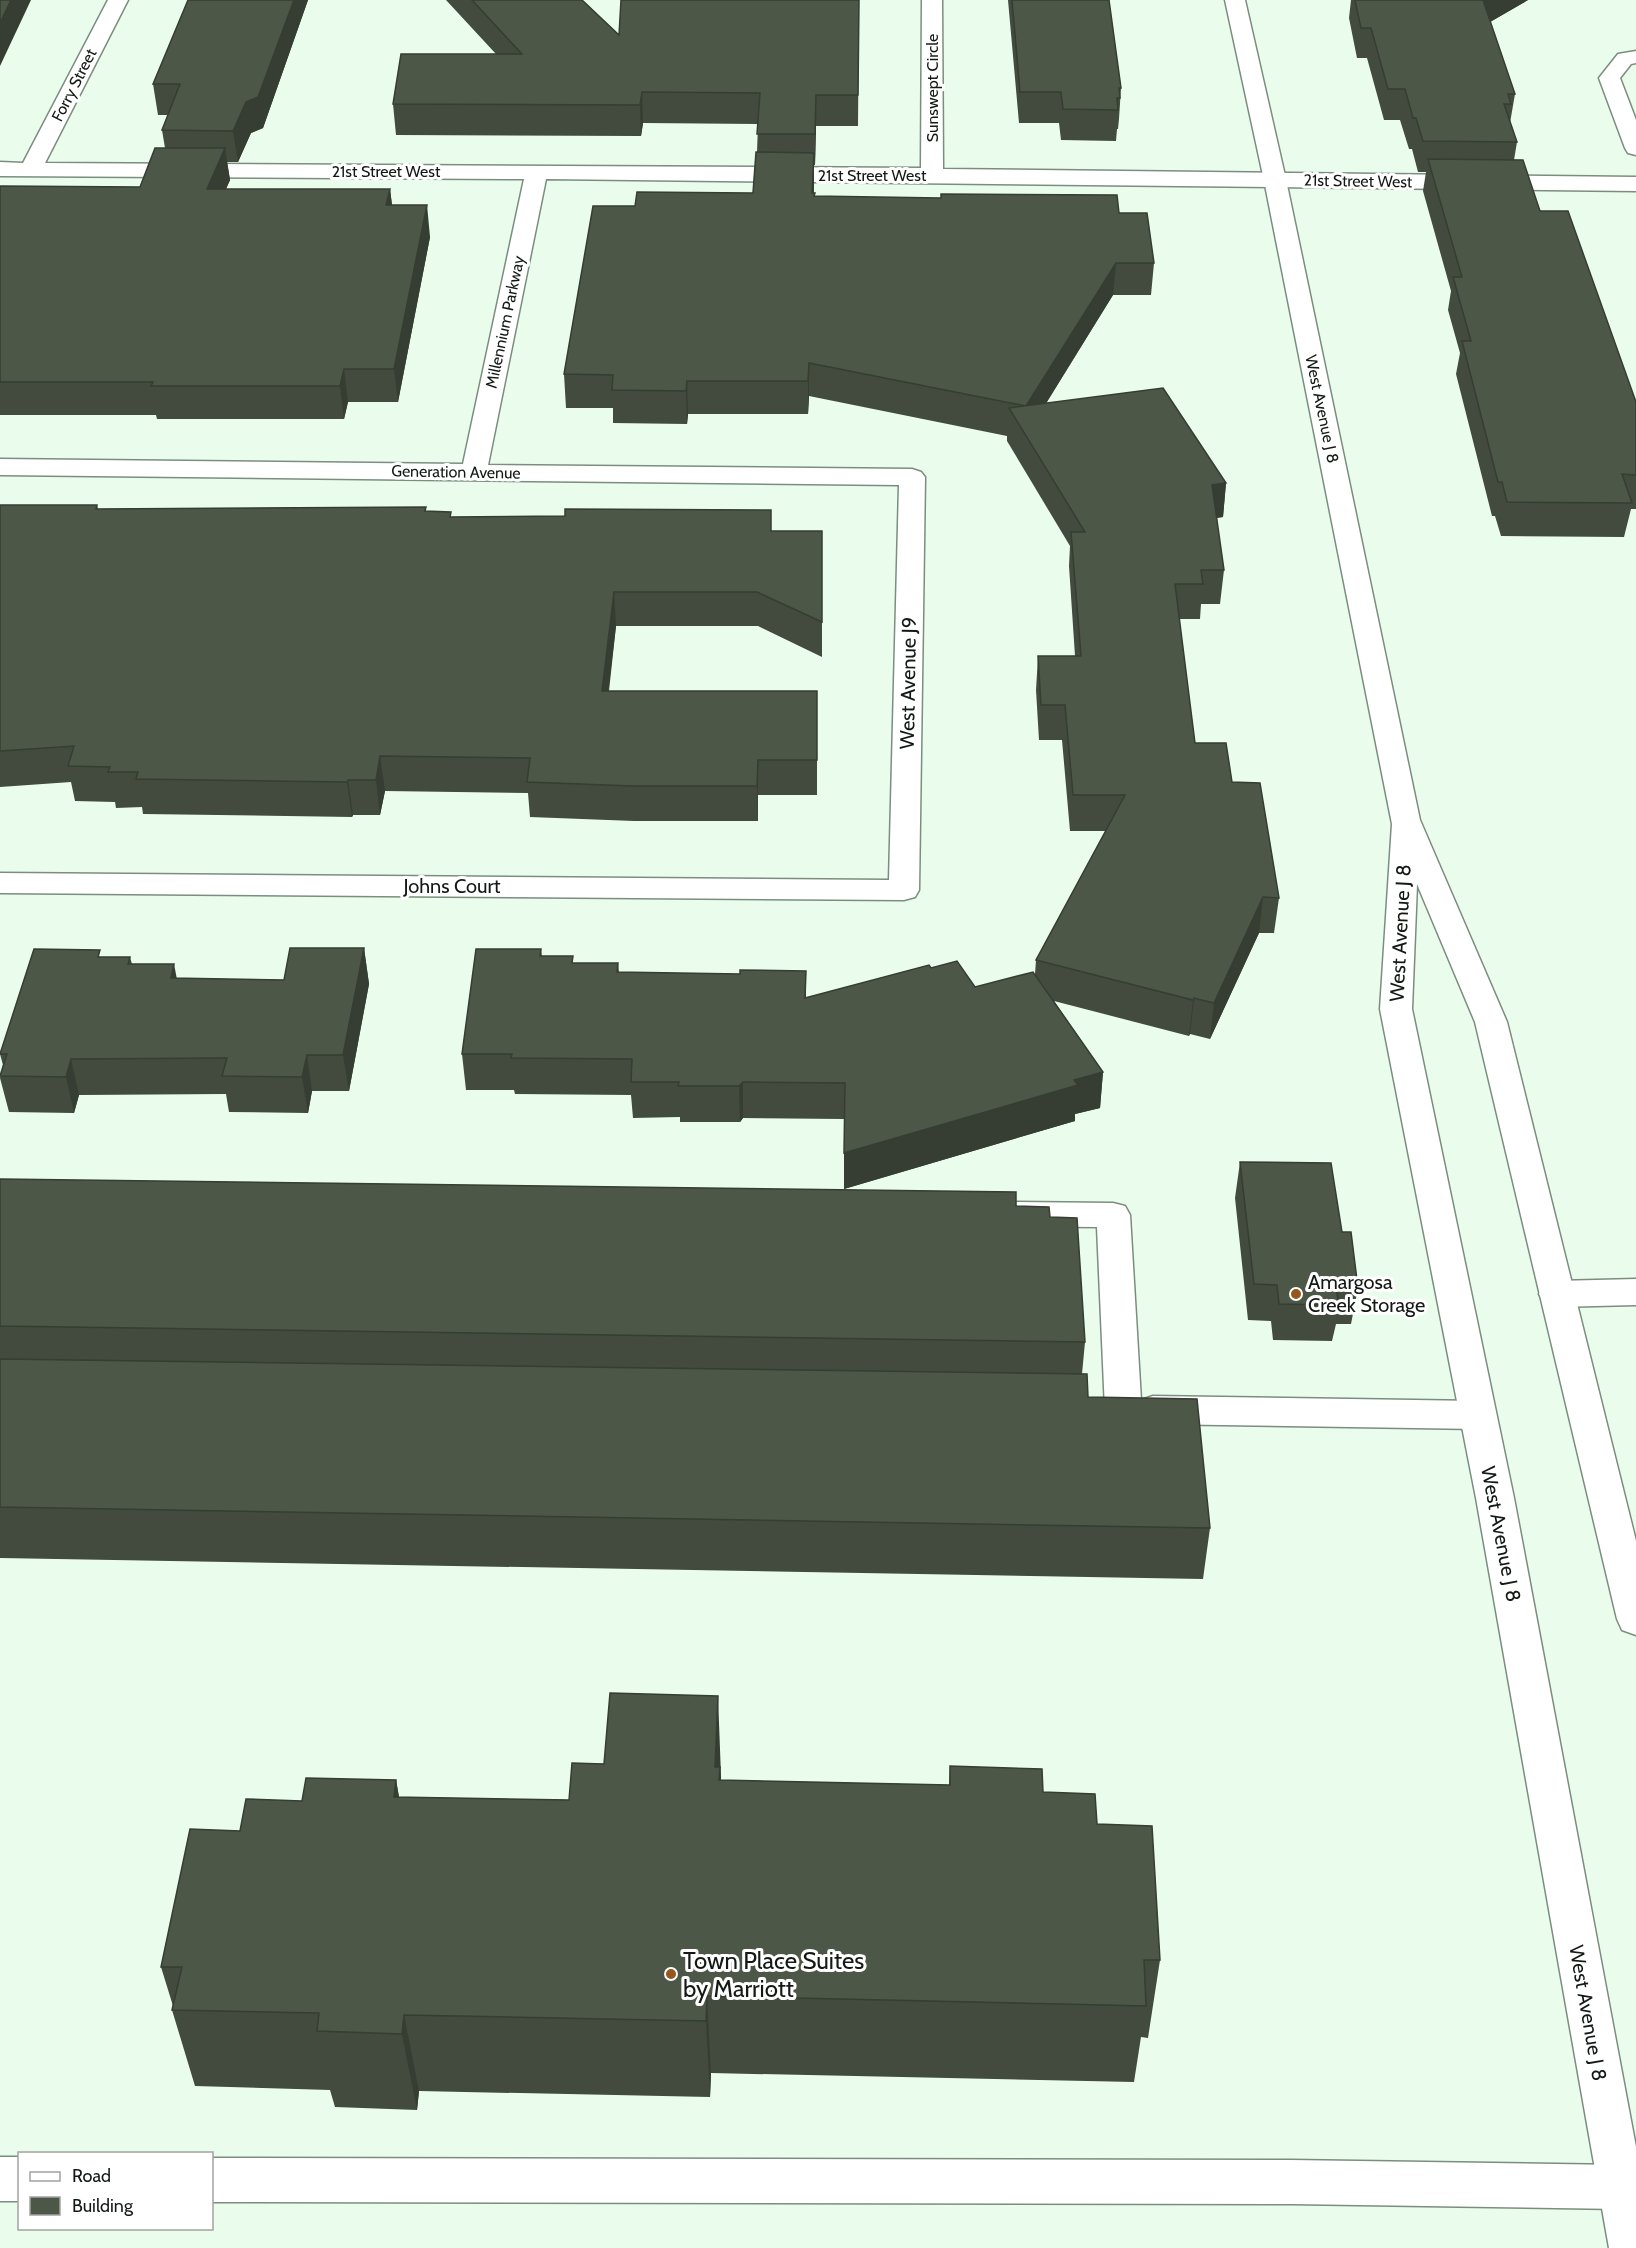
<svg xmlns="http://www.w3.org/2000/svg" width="1636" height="2248" viewBox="0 0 1636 2248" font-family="Cabin,sans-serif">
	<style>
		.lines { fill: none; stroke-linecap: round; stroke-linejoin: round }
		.service-casing { stroke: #7c8d7f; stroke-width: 3 }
		.minor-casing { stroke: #7c8d7f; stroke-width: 3 }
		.tertiary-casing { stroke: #7c8d7f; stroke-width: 3 }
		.service { fill: #fff; fill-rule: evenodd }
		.minor { fill: #fff; fill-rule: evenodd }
		.tertiary { fill: #fff; fill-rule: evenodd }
		.wall { fill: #424b3d }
		.shaded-wall { fill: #363d32 }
		.building { fill: #4d5747; stroke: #363d32; stroke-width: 1.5 }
		.poi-dot { fill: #95571d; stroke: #fff; stroke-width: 2 }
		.labels { text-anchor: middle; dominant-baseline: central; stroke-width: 6; stroke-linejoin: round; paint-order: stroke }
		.far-street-label { font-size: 16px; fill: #131914; stroke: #fff }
		.street-label { font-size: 20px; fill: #131914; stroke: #fff }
		.poi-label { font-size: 20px; fill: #131914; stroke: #fff; text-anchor: start }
		.near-poi-label { font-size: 24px; fill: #131914; stroke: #fff; text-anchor: start }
	</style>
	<rect width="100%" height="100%" fill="#eafded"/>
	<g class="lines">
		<defs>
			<g id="service">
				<polygon points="1004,1202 1113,1203 1125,1206 1130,1215 1141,1400 1153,1396 1478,1401 1491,1405 1496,1415 1491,1425 1478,1429 1153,1424 1140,1420 1138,1416 1136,1420 1123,1424 1110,1420 1105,1410 1097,1227 1004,1226 992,1223 987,1214 992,1205"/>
				<polygon points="1636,1279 1636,1305 1556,1307 1544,1303 1539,1294 1544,1285 1556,1281"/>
				<rect x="0" y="2157" width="20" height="44"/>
				<polygon points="212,2158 1291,2160 1620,2165 1636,2172 1636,2202 1620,2209 1291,2204 212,2202"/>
			</g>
			<g id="minor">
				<polygon points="108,0 128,0 45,163 921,168 922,0 942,0 943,169 1636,177 1636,191 546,179 488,465 912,469 921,472 925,477 919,890 915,897 904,900 0,893 0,873 889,880 899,485 0,475 0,459 463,464 524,179 0,176 0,162 23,163"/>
				<polygon points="1636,51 1636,63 1631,64 1620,78 1636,120 1636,155 1628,153 1625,148 1599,78 1618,54"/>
			</g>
			<polygon id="tertiary" points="1225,0 1245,0 1286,180 1420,820 1507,1022 1636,1541 1636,1635 1622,1630 1617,1619 1475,1022 1417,884 1412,1009 1514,1498 1636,2147 1636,2248 1609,2248 1476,1498 1380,1009 1392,824 1264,180"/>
		</defs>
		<use href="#service" class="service-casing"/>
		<use href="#minor" class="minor-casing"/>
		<use href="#tertiary" class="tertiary-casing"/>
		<use href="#service" class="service"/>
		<use href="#minor" class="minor"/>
		<use href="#tertiary" class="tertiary"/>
	</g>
	<g class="wall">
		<polygon points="188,0 308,0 263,128 251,133 238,162 227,162 230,180 226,189 390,189 392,205 430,237 398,402 348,402 344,419 157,419 156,415 0,415 0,186 140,187 165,148 162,130 168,115 158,115 153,84"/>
		<polygon points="446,0 582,0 619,35 859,0 858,126 816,126 815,165 814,165 814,193 815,196 1119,213 1154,263 1151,295 1113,295 1046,403 1226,483 1223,517 1216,518 1224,570 1220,604 1201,604 1200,619 1179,619 1195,743 1232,782 1279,898 1274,933 1259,933 1210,1039 1190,1034 1189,1036 1054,1001 1103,1072 1100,1108 1075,1114 1075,1121 844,1189 844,1119 743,1118 740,1122 680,1122 680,1117 633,1118 631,1095 515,1094 514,1090 466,1090 462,1054 541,949 542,956 573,963 618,963 619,972 740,974 806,971 806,998 931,968 975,987 1035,974 1036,960 1106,831 1070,831 1062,740 1039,740 1036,690 1038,656 1075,656 1069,566 1070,546 1007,441 1007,436 809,396 808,414 688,414 687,424 613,423 613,408 566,408 564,374 635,206 753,193 757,152 758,124 643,123 641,136 396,135 393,104 496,54"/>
		<polygon points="1008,0 1109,0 1121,88 1119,119 1118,129 1117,129 1116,141 1061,140 1059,123 1019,123"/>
		<polygon points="1351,0 1528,0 1490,22 1515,94 1510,123 1517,142 1514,160 1636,402 1636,509 1631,509 1624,537 1501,536 1495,516 1492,516 1456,374 1460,353 1448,310 1451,291 1423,191 1426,172 1418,172 1412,149 1409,149 1400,120 1384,120 1367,58 1357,58 1349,18"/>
		<polygon points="0,505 97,505 98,509 426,507 426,511 451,517 771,531 822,531 822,657 758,626 616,626 609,691 817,691 817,795 758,795 758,821 634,821 530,817 528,793 385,791 380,815 353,815 352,817 143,814 142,807 116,808 115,802 75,801 71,782 0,787"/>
		<polygon points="364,948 369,984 349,1091 312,1091 308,1113 229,1112 226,1094 79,1095 74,1113 9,1112 0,1078 3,1065 0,1054 101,957 130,957 132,964 177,978 284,980"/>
		<polygon points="1240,1162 1342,1232 1358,1288 1351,1324 1336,1324 1332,1341 1273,1340 1271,1321 1248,1320 1235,1198"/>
		<polygon points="0,1179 1016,1206 1050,1217 1085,1342 1082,1374 1088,1397 1210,1528 1203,1579 0,1558"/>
		<polygon points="950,1766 1043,1792 1097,1824 1160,1960 1148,2038 1141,2037 1134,2082 711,2073 710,2097 419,2091 417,2110 335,2107 330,2090 195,2086 172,2010 173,2006 161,1967 240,1831 302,1801 396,1780 399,1797 569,1800 721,1776 721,1780 949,1785"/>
	</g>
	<g class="shaded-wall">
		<polygon points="11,0 31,0 0,66 0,23"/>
		<polygon points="294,0 308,0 263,128 251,133 238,162 233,131"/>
		<polygon points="1482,0 1528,0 1478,29"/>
		<polygon points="642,92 643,123 641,136 640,105"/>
		<polygon points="816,95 816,126 815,165 815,134"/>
		<polygon points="225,148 230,180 212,220 207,189"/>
		<polygon points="814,153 814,184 812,225 812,193"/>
		<polygon points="390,189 394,221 386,205"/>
		<polygon points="427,205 430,237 398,402 394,369"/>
		<polygon points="1116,263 1113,295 1026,436 1026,406"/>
		<polygon points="809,363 809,396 808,414 808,381"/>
		<polygon points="344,369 348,402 344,419 340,386"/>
		<polygon points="687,381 688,414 687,424 686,391"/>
		<polygon points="1226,483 1223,517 1208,519 1212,485"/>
		<polygon points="614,592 616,626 604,726 602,691"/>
		<polygon points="380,756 385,791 380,815 376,780"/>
		<polygon points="758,760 758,821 757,786"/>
		<polygon points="348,780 353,815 352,817 347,782"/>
		<polygon points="1263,897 1259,933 1210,1039 1214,1003"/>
		<polygon points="364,948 369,984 349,1091 343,1055"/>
		<polygon points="174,964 181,1000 171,978"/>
		<polygon points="1194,998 1190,1034 1189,1036 1193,1000"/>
		<polygon points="307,1055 312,1091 308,1113 302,1077"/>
		<polygon points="71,1059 79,1095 74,1113 66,1077"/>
		<polygon points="1103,1072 1100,1108 1075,1114 1075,1121 844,1189 844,1153 1074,1080"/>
		<polygon points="743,1082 743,1118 740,1122 739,1086"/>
		<polygon points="718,1696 721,1776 721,1787 715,1767"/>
		<polygon points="396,1780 410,1860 394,1797"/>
		<polygon points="707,1996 711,2073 710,2097 706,2021"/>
		<polygon points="404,2015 419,2091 417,2110 402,2034"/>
	</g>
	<g class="building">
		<polygon points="0,0 11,0 0,23"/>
		<polygon points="188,0 294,0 258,97 246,102 233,131 162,130 180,84 153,84"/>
		<polygon points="472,0 582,0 619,35 621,0 859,0 858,95 816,95 815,134 757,134 760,93 642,92 640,105 393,104 401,54 522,54"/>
		<polygon points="1012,0 1109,0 1121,88 1119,88 1120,98 1117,98 1118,110 1063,109 1061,92 1020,92"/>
		<polygon points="1355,0 1483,0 1515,94 1508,94 1511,104 1504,104 1517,142 1423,141 1416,118 1413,118 1405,89 1388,89 1371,28 1361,28"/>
		<polygon points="155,148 225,148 207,189 390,189 386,205 427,205 394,369 344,369 340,386 151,386 153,382 0,382 0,186 140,187"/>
		<polygon points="756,152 814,153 812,193 815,193 814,196 941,198 941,194 1117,195 1119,213 1147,213 1154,263 1116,263 1026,406 809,363 808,381 687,381 686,391 612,390 613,375 564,374 593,206 635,206 637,192 753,193"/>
		<polygon points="1428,159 1523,160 1540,211 1568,211 1636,402 1636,475 1622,474 1632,503 1507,502 1502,482 1498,482 1462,341 1471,341 1453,277 1462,277"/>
		<polygon points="1163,388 1226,483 1212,485 1224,570 1201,570 1203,584 1175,584 1195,743 1226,743 1232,782 1260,783 1279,898 1263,897 1214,1003 1194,998 1193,1000 1036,960 1125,795 1073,795 1065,705 1041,705 1038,656 1081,656 1071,532 1085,532 1009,408"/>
		<polygon points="0,505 97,505 96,509 426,507 425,511 451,512 450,517 565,516 565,509 771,510 771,531 822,531 822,622 757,592 614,592 602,691 817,691 817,760 758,760 757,786 633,786 527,782 530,758 380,756 376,780 348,780 347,782 136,779 138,772 108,772 110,767 68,766 74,746 0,751"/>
		<polygon points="290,948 364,948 343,1055 307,1055 302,1077 222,1076 227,1058 71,1059 66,1077 0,1076 7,1054 0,1054 34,949 100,950 98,957 130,957 128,964 174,964 171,978 284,980"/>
		<polygon points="476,949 541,949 540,956 573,956 572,963 618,963 617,972 740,974 740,970 806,971 805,998 929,965 931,968 957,961 975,987 1033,972 1103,1072 1074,1080 1078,1085 844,1153 845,1083 743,1082 739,1086 678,1086 679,1082 631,1082 632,1059 511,1058 512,1054 462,1054"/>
		<polygon points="1240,1162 1331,1163 1342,1232 1351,1232 1358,1288 1336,1288 1339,1305 1279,1304 1277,1285 1254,1284"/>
		<polygon points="0,1179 1016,1192 1016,1206 1049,1207 1050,1217 1077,1218 1085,1342 0,1326"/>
		<polygon points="0,1359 1087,1374 1088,1397 1197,1399 1210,1528 0,1507"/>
		<polygon points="610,1693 718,1696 715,1767 720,1767 719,1780 950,1785 950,1766 1042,1769 1043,1792 1095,1794 1097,1824 1152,1826 1160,1960 1144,1960 1146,2006 707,1996 706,2021 404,2015 402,2034 317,2031 319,2013 172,2010 182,1967 161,1967 190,1829 240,1831 246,1799 302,1801 306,1778 396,1780 394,1797 569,1800 572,1763 604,1764"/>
	</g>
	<g class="poi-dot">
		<circle cx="1296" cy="1294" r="6"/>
		<circle cx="671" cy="1974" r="6"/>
	</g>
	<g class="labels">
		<g class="far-street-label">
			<text transform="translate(74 85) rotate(-63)">Forry Street</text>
			<text transform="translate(932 88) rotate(-90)">Sunswept Circle</text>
			<text x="386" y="171">21st Street West</text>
			<text x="872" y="175">21st Street West</text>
			<text transform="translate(1358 181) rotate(1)">21st Street West</text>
			<text transform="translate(505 322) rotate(-78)">Millennium Parkway</text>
			<text transform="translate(1322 409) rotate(78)">West Avenue J 8</text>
			<text transform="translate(456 472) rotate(1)">Generation Avenue</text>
		</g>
		<g class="street-label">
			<text transform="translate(908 683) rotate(-89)">West Avenue J9</text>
			<text x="452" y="886">Johns Court</text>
			<text transform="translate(1400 933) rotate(-87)">West Avenue J 8</text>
			<text transform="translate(1501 1534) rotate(79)">West Avenue J 8</text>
			<text transform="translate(1588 2013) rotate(80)">West Avenue J 8</text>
		</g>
		<g class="poi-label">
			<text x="1308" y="1282">Amargosa<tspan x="1308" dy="23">Creek Storage</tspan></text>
		</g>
		<g class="near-poi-label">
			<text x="683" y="1960">Town Place Suites<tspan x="683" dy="28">by Marriott</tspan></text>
		</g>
	</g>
	<rect x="18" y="2152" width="195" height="78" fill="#ffffff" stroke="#a1a3a1" stroke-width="1.5"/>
	<rect x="30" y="2172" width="30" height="9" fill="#ffffff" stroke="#a1a3a1" stroke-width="1.5"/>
	<text x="72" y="2182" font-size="18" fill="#131914">Road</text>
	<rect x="30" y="2197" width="30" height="18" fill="#4d5747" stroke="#a1a3a1" stroke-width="1.5"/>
	<text x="72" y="2212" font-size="18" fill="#131914">Building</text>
</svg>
